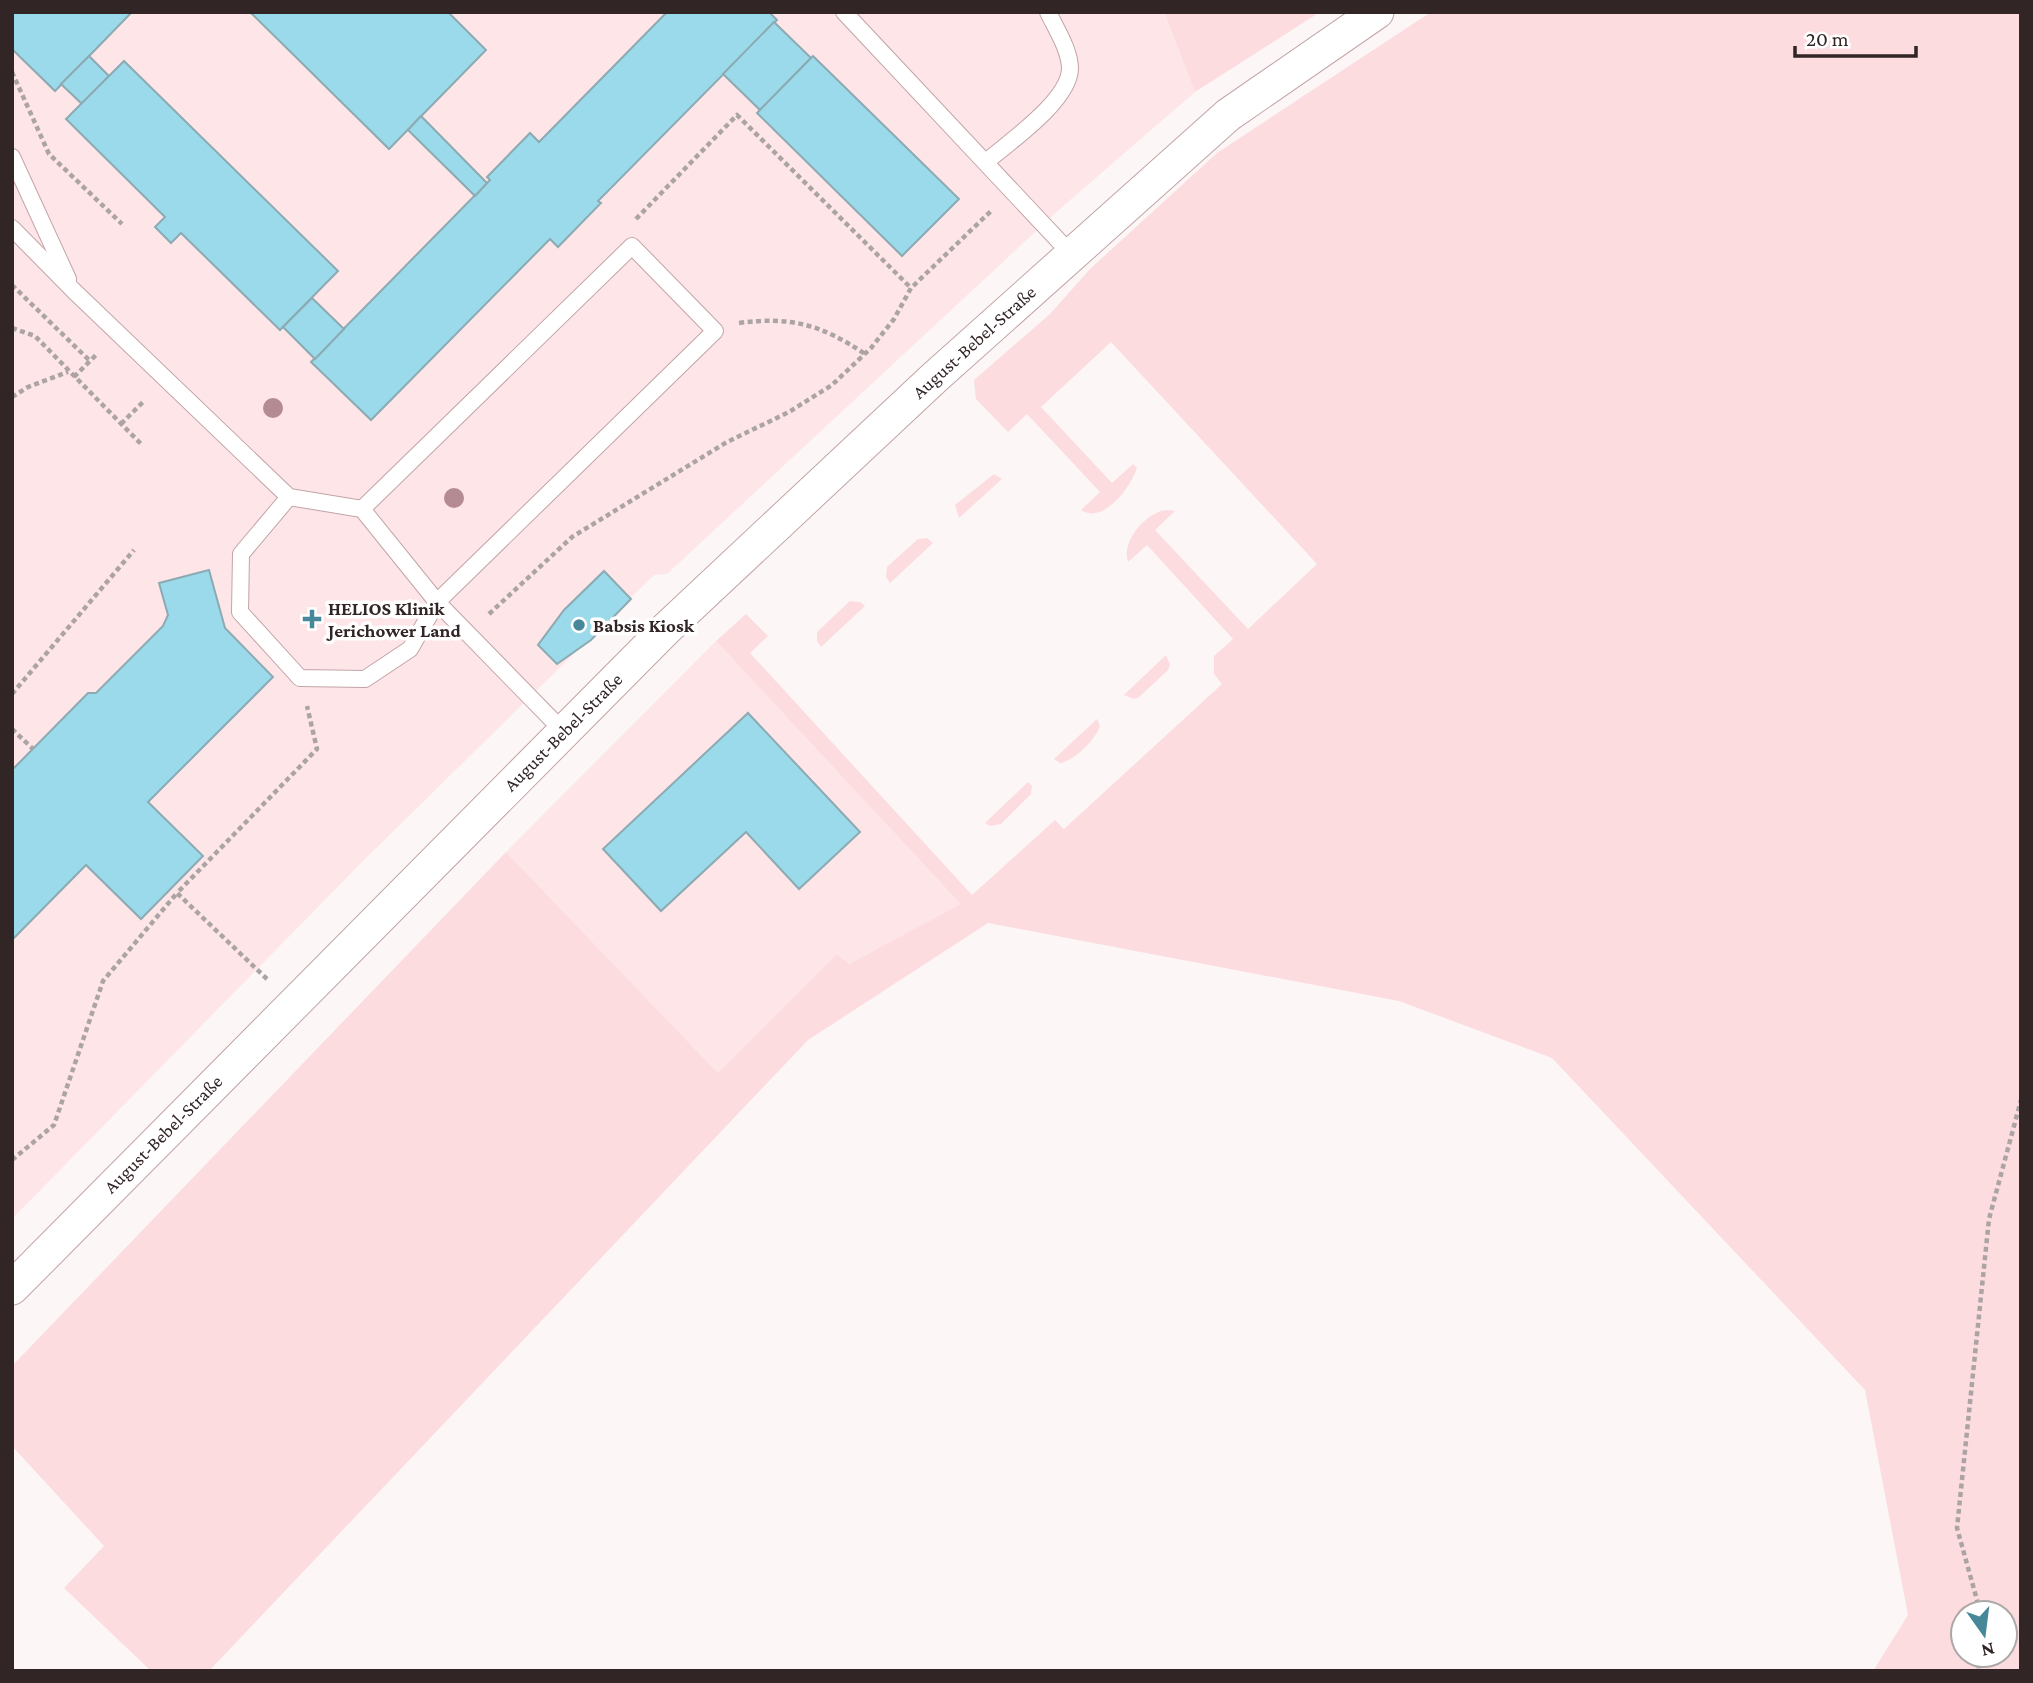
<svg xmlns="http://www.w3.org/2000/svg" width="2033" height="1683" viewBox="0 0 2033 1683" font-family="'Crimson Pro',serif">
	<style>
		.built { fill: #fee5e8 }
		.green { fill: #fddce0; fill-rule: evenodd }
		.building { fill: #9adaeb; stroke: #8caab2; stroke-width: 2 }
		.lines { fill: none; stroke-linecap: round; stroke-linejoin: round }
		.service-casing { stroke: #c2a4a7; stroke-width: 18 }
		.minor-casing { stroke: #c2a4a7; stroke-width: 35 }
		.path { stroke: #aca4a4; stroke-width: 4.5; stroke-dasharray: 5 3.5; stroke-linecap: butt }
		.service { stroke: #fff; stroke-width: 16 }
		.minor { stroke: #fff; stroke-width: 33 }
		.tree { fill: #b48b92 }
		.poi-dot { fill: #468899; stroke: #fff; stroke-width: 2.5 }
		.labels { text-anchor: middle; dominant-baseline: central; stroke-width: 7; stroke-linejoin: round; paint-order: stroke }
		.street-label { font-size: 19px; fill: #312526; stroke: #fff }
		.poi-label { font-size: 19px; font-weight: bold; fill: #312526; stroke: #fff; text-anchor: start }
	</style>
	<rect width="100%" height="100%" fill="#fcf6f6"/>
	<g class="built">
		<polygon points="12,12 1164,12 1195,92 1061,208 667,574 654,575 360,864 12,1219"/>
		<polygon points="716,641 962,904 849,964 837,954 718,1073 506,852"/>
	</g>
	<g class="green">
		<polygon points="1164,12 1320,12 1195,92"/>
		<path d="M 1431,12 L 2021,12 L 2021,1671 L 1873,1671 L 1908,1615 L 1865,1390 L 1552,1058 L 1399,1001 L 988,923 L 808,1040 L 209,1671 L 151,1671 L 64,1588 L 104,1546 L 12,1446 L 12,1366 L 506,852 L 718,1073 L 837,954 L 849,964 L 961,904 L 716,641 L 746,614 L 768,636 L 750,653 L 972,895 L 1055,820 L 1064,829 L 1222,684 L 1214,674 L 1214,656 L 1233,639 L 1147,545 L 1128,562 C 1120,540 1152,504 1175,511 L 1155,530 L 1248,629 L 1317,564 L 1111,342 L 1041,407 L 1112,483 L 1133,464 L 1137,468 C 1131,487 1103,525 1081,510 L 1100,492 L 1027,414 L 1008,432 L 976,399 L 974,380 L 1050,314 L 1090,269 L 1217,153 ZM 2005,1613 L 2005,1655 L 1963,1655 L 1963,1613 Z"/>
		<polygon points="994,474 1002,479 959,518 955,505"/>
		<polygon points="927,538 933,543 890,583 886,577 887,567 918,539"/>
		<polygon points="850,601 860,602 865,606 821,647 817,641 817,632"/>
		<polygon points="1166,655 1170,665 1168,670 1139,697 1134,699 1124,695"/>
		<path d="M 1097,719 L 1100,726 C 1096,739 1074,761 1060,763 L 1054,759 Z"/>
		<polygon points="1028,782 1032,786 1031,794 1001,824 990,826 985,823"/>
	</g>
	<g class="building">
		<polygon points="12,12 132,12 55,91 12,49"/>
		<polygon points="250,12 448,12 486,50 389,149"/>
		<polygon points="667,12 769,12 777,20 598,201 601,203 558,247 550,239 371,420 311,362 490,180 487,177 530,133 539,142"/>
		<polygon points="774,22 811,58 760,110 723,74"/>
		<polygon points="89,56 109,76 82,104 61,84"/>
		<polygon points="813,56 959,199 902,256 757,113"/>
		<polygon points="124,61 338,271 280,330 181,233 171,243 155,227 165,217 66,119"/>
		<polygon points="421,116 487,183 475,196 408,130"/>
		<polygon points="312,298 344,329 315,359 283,327"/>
		<polygon points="209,570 225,628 273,677 148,802 203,856 141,919 86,865 12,940 12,770 88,693 96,693 163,626 168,615 159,583"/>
		<polygon points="604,571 631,599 591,640 557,664 538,645 564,610"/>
		<polygon points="748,713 860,832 799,889 746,832 661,911 603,849"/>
	</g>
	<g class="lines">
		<defs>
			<g id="service">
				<polyline points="844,12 1072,255"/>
				<polyline points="12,157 68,279"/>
				<path d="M 986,162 C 1009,142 1069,101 1070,69 C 1070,50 1056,29 1048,12"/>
				<polyline points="12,228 74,291 289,497 362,509 437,602 564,732"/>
				<polyline points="289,497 241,554 240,612 300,678 365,679 410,649 437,602 715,331 632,246 362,509"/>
			</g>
			<polyline id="minor" points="12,1288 666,629 934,378 1228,115 1377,12"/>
		</defs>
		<use href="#service" class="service-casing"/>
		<use href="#minor" class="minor-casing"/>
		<g class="path">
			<polyline points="12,72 49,154 122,224"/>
			<polyline points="636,219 737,115 911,288"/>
			<polyline points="12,285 90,361"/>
			<path d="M 739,323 C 791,316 822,325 865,354"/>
			<polyline points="12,328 35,336 142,445"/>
			<polyline points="74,377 98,353"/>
			<polyline points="12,397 28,387 68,372"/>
			<polyline points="121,424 145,400"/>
			<polyline points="489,614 572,537 727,442 789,412 832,385 871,348 894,319 911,288 992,210"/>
			<polyline points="12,694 134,550"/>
			<polyline points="12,729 33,749"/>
			<polyline points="267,979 177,893 317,749 307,706"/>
			<polyline points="12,1160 54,1125 103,981 177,893"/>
			<polyline points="1978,1613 1977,1600 1957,1528 1989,1219 2021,1100"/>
			<polyline points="1978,1655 1979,1671"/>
		</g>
		<use href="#service" class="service"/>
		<use href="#minor" class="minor"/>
	</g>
	<g class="tree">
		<circle cx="273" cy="408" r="10"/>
		<circle cx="454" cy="498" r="10"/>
	</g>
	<g class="poi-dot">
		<path d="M308.5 608.5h7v7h7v7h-7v7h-7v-7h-7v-7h7z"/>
		<circle cx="579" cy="625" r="7"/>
	</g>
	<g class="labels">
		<g class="street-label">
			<text transform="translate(974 342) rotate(-42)">August-Bebel-Straße</text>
			<text transform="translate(563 732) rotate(-45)">August-Bebel-Straße</text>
			<text transform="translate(163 1134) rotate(-45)">August-Bebel-Straße</text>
		</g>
		<g class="poi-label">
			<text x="328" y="608">HELIOS Klinik<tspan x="328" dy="22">Jerichower Land</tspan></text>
			<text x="593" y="625">Babsis Kiosk</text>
		</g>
	</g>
	<rect width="2033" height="1683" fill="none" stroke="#312526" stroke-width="28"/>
	<g transform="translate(1984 1634) rotate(166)"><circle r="33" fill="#ffffff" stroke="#ada8a8" stroke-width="2"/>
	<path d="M0-5L12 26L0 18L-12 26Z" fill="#468899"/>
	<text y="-10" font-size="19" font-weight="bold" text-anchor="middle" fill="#312526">N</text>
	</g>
	<path d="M1795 46v10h121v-10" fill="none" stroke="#312526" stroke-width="3.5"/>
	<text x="1806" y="46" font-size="21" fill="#312526" stroke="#ffffff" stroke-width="5" paint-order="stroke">20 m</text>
</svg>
